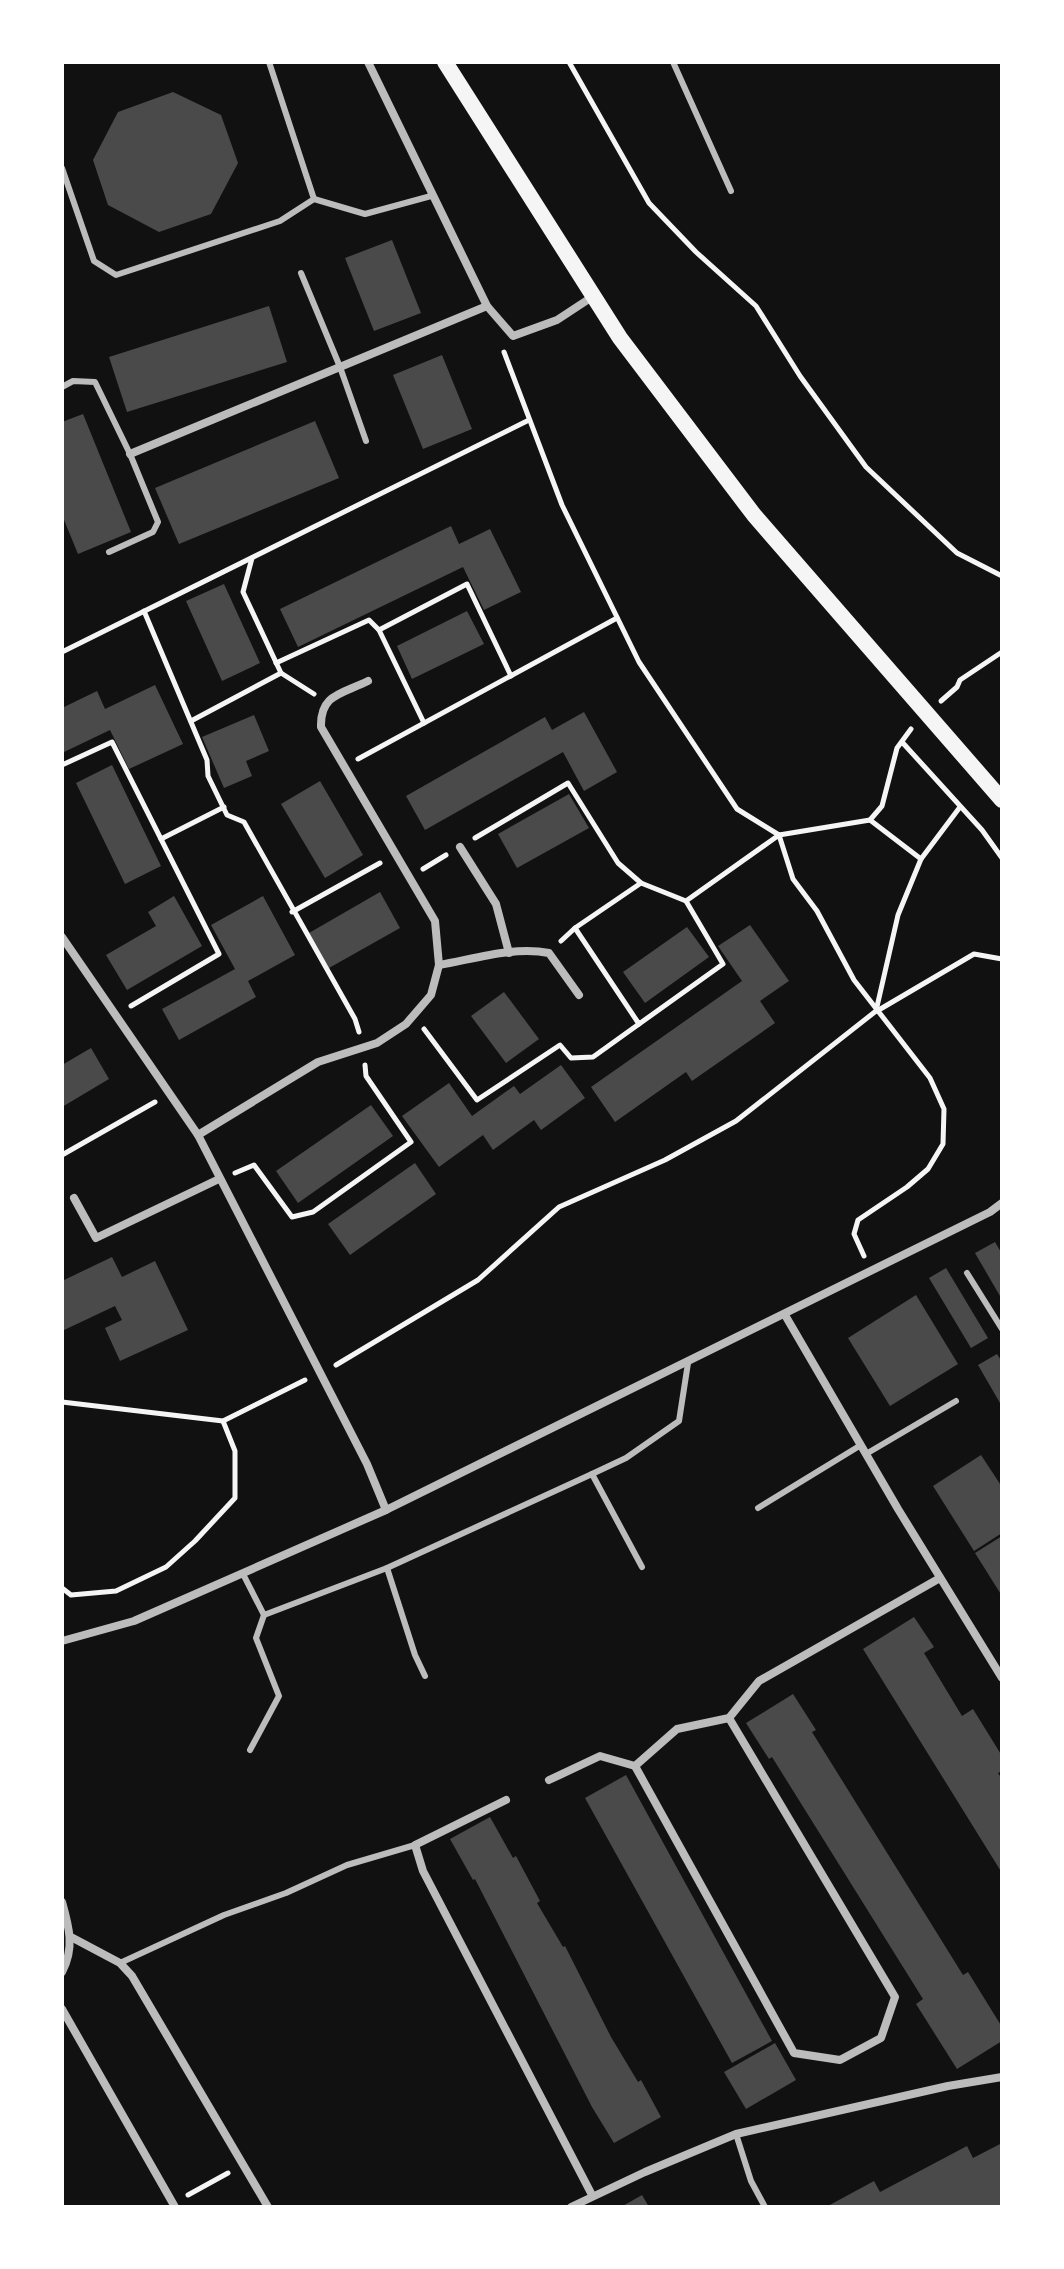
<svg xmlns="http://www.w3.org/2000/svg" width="1064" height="2269" viewBox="0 0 1064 2269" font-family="'Source Serif 4',serif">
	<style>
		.building { fill: #4a4a4a }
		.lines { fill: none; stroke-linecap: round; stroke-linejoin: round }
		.path { stroke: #f5f5f5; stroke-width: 5 }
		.service { stroke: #bcbcbc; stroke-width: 6 }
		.minor { stroke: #bcbcbc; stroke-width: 8 }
		.secondary { stroke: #f5f5f5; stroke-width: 16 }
	</style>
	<rect width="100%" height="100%" fill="#111"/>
	<g class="building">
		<polygon points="173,92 221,115 238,163 211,214 159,232 108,205 93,160 118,112"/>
		<polygon points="392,240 421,313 374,331 345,258"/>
		<polygon points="269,306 287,362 127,412 109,357"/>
		<polygon points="442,355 472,429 423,449 393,375"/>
		<polygon points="83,414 131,532 78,554 62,515 62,422"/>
		<polygon points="315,421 339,478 179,544 155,488"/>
		<polygon points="451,526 459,544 490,529 521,592 484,610 463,567 298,647 280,609"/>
		<polygon points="224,584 260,663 222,681 186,601"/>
		<polygon points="467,611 484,644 412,679 397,646"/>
		<polygon points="155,685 183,744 129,769 110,730 62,753 62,708 97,691 105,709"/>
		<polygon points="584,712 617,772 584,791 563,752 425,830 406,796 545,717 552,730"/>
		<polygon points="254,715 269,751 246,761 252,776 224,788 202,737"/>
		<polygon points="112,765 161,866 125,884 76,783"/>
		<polygon points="320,781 363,855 325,878 281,804"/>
		<polygon points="569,794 589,828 517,868 498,834"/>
		<polygon points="380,892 400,928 329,968 309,933"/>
		<polygon points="174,896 202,946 127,990 106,955 156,926 148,912"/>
		<polygon points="263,896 295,955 248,981 256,997 179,1040 162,1009 235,969 211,925"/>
		<polygon points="750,925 789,981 760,1001 775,1023 692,1081 686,1072 615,1122 591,1087 742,981 718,946"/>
		<polygon points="687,927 709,957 645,1003 623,972"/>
		<polygon points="504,992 539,1039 506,1063 471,1016"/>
		<polygon points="91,1048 109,1079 62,1107 62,1065"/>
		<polygon points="561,1065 585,1098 541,1130 534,1120 493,1150 483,1135 439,1167 402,1116 449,1083 472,1116 514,1086 520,1094"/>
		<polygon points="371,1105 393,1136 298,1203 276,1171"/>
		<polygon points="415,1163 436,1194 350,1255 328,1224"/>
		<polygon points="995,1242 1002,1254 1002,1294 1000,1296 975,1253"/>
		<polygon points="112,1257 122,1277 155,1261 188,1330 120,1361 105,1328 122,1320 115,1306 62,1331 62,1281"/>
		<polygon points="946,1268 988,1338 971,1348 929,1278"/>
		<polygon points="916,1295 958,1364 890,1406 848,1338"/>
		<polygon points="997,1354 1002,1362 1000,1403 978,1365"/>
		<polygon points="981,1455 1002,1487 1002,1533 974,1551 933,1486"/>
		<polygon points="1002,1536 1002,1596 975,1553"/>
		<polygon points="914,1617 934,1647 924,1653 962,1716 973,1709 1002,1756 1002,1771 998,1773 1002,1779 1002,1873 863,1649"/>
		<polygon points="793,1694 816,1730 812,1732 963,1975 968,1972 1002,2027 1002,2041 957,2069 916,2004 923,1999 772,1757 769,1759 746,1723"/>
		<polygon points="626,1775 772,2041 732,2063 585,1798"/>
		<polygon points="490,1817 513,1858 516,1856 540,1901 537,1903 563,1947 565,1946 611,2037 638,2082 641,2080 661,2117 614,2143 592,2107 475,1879 473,1880 450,1839"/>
		<polygon points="775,2043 796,2080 746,2109 724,2072"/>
		<polygon points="1002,2143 1002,2207 826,2207 874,2181 880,2192 967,2146 973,2158"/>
		<polygon points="642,2195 649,2207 621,2207"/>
	</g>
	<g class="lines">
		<g class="path">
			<polyline points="569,62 649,203 696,252 756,306 800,376 866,467 957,553 1002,576"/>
			<polyline points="144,611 207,760 208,776 227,815 244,822 355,1019 359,1032"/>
			<polyline points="379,630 424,723"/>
			<polyline points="62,652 529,420"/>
			<polyline points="276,663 369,620 379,630 467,584 511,676"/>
			<polyline points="281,673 314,694"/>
			<polyline points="941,701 957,687 960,680 1002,652"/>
			<polyline points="191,721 281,673 243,592 252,558"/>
			<polyline points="902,742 982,830 1002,858"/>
			<polyline points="358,759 617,618"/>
			<polyline points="62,765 112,742 219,954 131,1006"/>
			<polyline points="870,820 882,806 897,748 911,729"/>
			<polyline points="475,838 568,783 618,863 641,883"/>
			<polyline points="161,839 224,807"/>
			<polyline points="921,859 960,807"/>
			<polyline points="423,869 446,855"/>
			<polyline points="292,912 380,863"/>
			<polyline points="575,928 639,1024 723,964 686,901"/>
			<polyline points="561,941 575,928 641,883 686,901 779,835 793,879 817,911 854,980 930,1078 944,1109 943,1144 928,1169 907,1187 858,1220 854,1234 864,1256"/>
			<polyline points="877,1011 974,954 1002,959"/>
			<polyline points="424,1029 477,1100 560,1045 571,1058 593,1057 639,1024"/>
			<polyline points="62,1155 155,1102"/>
			<polyline points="235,1173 254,1165 292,1217 313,1212 411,1142 366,1076 365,1065"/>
			<polyline points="336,1365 478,1280 559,1207 665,1160 736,1121 876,1011 898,915 921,859 870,820 779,835 737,809 639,662 562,505 504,352"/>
			<polyline points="62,1402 223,1421 305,1380"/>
			<polyline points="62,1588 71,1595 116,1591 166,1567 195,1541 235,1498 235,1451 223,1421"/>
			<polyline points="188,2195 228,2173"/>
		</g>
		<g class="service">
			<polyline points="673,62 731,191"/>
			<polyline points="62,168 94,261 116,275 280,221 314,199 269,62"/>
			<polyline points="314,199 365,214 431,196"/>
			<polyline points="301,273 340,367 366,441"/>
			<polyline points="62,387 73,381 95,382 130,454 158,522 153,532 109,552"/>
			<polyline points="967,1273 1002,1329"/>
			<polyline points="866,1454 956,1401"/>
			<polyline points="592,1474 642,1567"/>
			<polyline points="758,1508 861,1445"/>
			<polyline points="387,1568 415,1655 425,1676"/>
			<polyline points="243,1574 264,1615 387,1568 592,1474 626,1458 679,1421 688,1363"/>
			<polyline points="250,1750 279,1696 256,1638 264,1615"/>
			<polyline points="120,1963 224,1915 286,1893 347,1865 415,1845"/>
			<polyline points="736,2134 751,2181 765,2207"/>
		</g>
		<g class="minor">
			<polyline points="368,62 487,306 513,336 557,320 592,297"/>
			<polyline points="130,454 487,306"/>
			<polyline points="460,847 496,904 509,953"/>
			<polyline points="62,937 198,1135 367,1464 386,1510"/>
			<path d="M 439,965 C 474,959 514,946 549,953 L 579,995"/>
			<path d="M 198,1135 L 318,1062 L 377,1043 L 406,1024 L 431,995 L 439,965 L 435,921 L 321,727 C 320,694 342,694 368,681"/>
			<polyline points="74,1198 96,1238 219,1179"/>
			<polyline points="785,1315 898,1509 1002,1678"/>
			<polyline points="62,1641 134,1621 386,1510 990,1212 1002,1203"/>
			<polyline points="635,1766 794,2053 840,2060 881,2038 895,1997 729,1718"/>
			<polyline points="549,1780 600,1756 635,1766 677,1729 729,1718 759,1681 940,1578"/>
			<polyline points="506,1800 415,1845 423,1871 592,2195"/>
			<path d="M 62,1902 C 69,1927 75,1948 62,1972"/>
			<polyline points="71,1937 120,1963 132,1976 268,2207"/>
			<polyline points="62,2009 175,2207"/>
			<polyline points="571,2207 645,2172 736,2134 948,2086 1002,2077"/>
		</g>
		<polyline class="secondary" points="445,62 620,338 754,515 1002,800"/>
	</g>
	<rect width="1064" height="2269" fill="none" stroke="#ffffff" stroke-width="128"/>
</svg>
